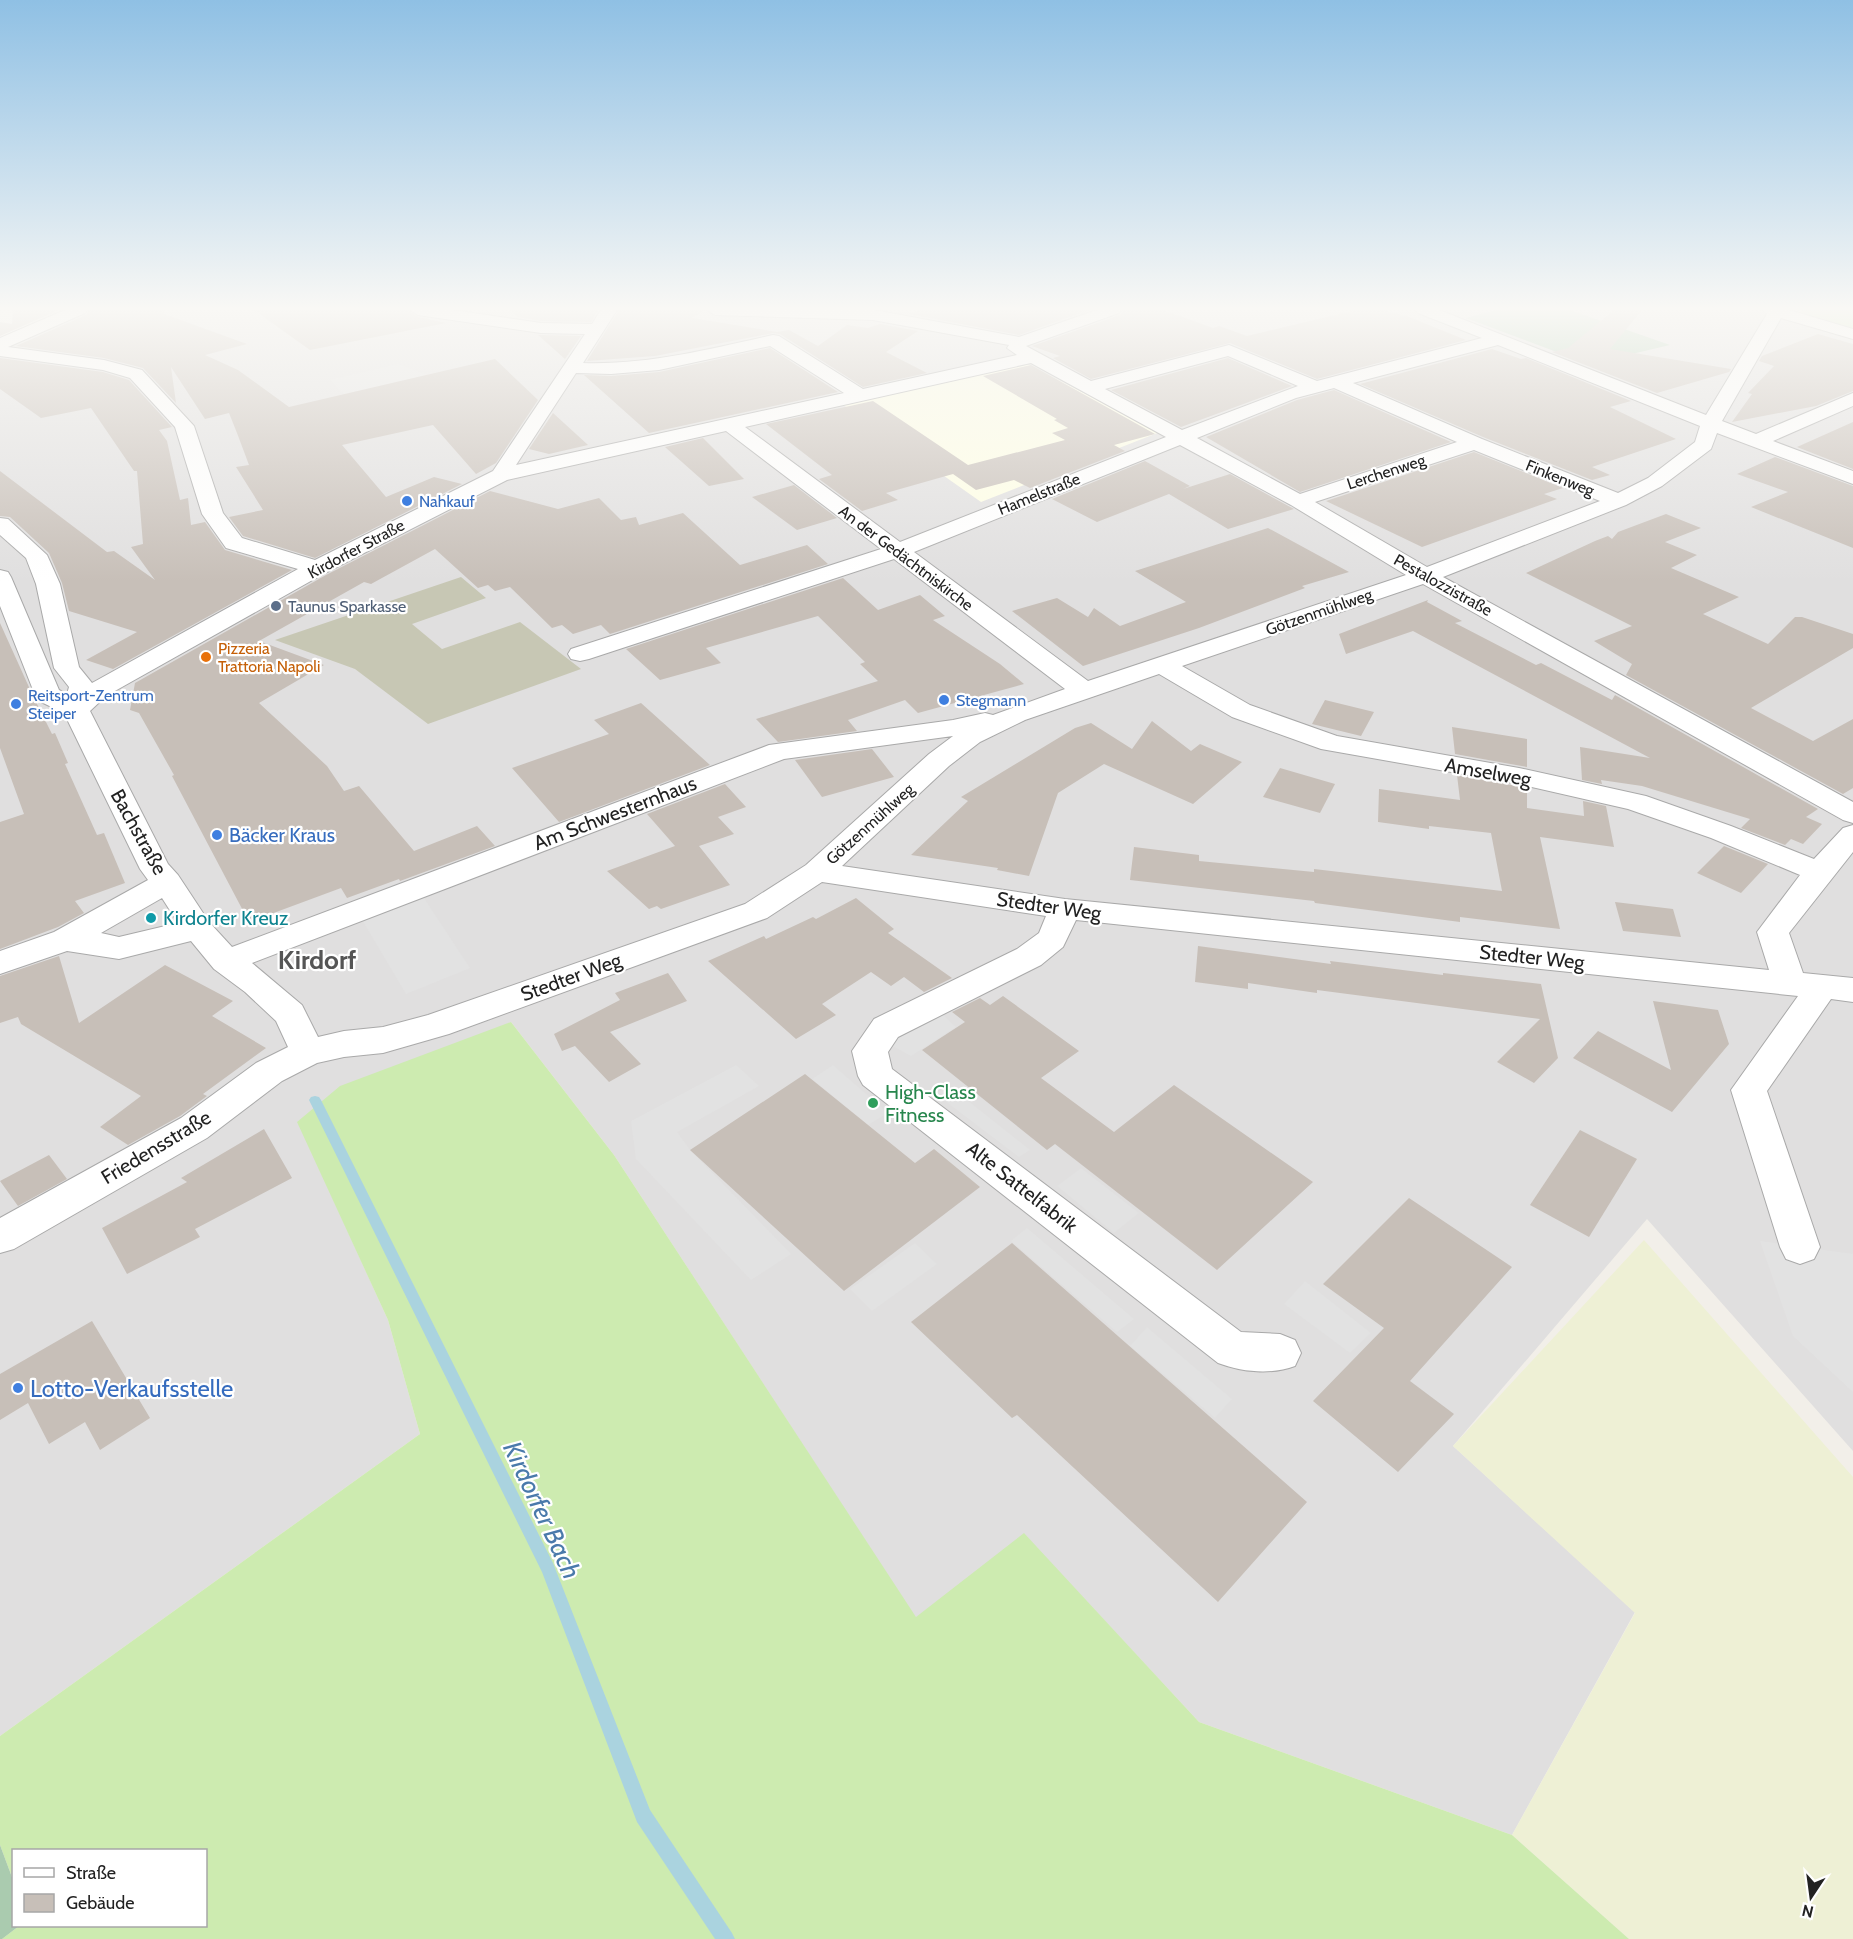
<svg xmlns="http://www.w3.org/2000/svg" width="1853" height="1939" viewBox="0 0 1853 1939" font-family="Cabin,sans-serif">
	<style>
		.residential { fill: #e0dfdf }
		.education { fill: #ffffe5 }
		.construction { fill: #c7c7b4 }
		.farmland { fill: #eef0d5 }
		.grass { fill: #cdebb0 }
		.cemetery { fill: #aacbaf }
		.parking { fill: #e2e2e2 }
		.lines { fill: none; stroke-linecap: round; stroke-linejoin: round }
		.stream { fill: #aad3df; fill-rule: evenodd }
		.building { fill: #c7bfb8 }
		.minor-casing { stroke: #a9a9a9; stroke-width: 2 }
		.minor { fill: #fff; fill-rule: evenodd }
		.shop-dot { fill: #3f7fe0; stroke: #fff; stroke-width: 2 }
		.service-dot { fill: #5c6f8a; stroke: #fff; stroke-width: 2 }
		.food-dot { fill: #e8710a; stroke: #fff; stroke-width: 2 }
		.culture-dot { fill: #0f9aa8; stroke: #fff; stroke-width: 2 }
		.leisure-dot { fill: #2e9e5b; stroke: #fff; stroke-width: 2 }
		.labels { text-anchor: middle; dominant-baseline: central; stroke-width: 4.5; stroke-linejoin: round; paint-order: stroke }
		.far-street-label { font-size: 16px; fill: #222; stroke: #fff }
		.far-shop-label { font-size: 16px; fill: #366cbe; stroke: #fff; text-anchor: start }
		.far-service-label { font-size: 16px; fill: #4e5e75; stroke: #fff; text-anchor: start }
		.far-food-label { font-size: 16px; fill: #c56008; stroke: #fff; text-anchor: start }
		.street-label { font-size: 20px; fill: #222; stroke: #fff }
		.shop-label { font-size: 20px; fill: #366cbe; stroke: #fff; text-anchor: start }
		.culture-label { font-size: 20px; fill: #0d838f; stroke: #fff; text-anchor: start }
		.leisure-label { font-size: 20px; fill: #27864d; stroke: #fff; text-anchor: start }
		.near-shop-label { font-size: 24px; fill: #366cbe; stroke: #fff; text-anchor: start }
		.district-label { font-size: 26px; font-weight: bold; fill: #555; stroke: #fff }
		.near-water-label { font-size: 26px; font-style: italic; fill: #4a7aab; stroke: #fff }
	</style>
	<rect width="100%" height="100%" fill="#f2efe9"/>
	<polygon class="residential" points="61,310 1802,310 1799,315 1853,331 1853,1451 1647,1219 1453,1446 1635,1612 1512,1835 1199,1722 1024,1534 916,1618 614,1155 511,1022 298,1122 388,1320 420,1434 0,1736 0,337"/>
	<polygon class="education" points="1025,363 1160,432 981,502 842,404"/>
	<polygon class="construction" points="461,577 486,598 412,624 442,649 520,622 581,669 428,724 355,669 275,640"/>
	<polygon class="farmland" points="1644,1240 1853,1477 1853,1939 1629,1939 1512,1835 1635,1613 1453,1446"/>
	<g class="grass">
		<polygon points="1802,310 1853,310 1853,331 1799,315"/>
		<polygon points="511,1022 614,1155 916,1617 1024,1533 1199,1722 1512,1835 1629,1939 2,1939 19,1926 206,1926 206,1850 14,1850 13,1880 0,1845 0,1736 420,1434 388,1320 297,1122 340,1086"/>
	</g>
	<g class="cemetery">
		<polygon points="1496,310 1570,310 1670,345 1589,364 1466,318"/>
		<polygon points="0,1845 13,1880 14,1926 19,1926 2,1939 0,1939"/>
	</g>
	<g class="parking">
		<polygon points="398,364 427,375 344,394 330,380"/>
		<polygon points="422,895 470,968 406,994 361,918"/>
		<polygon points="937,1009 956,1027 911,1056 891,1045 897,1037"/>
		<polygon points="736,1065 759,1086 677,1132 690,1150 791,1254 751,1280 636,1159 631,1121"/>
		<polygon points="833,1065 888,1113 868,1125 812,1079"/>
		<polygon points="948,1085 1030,1150 1019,1157 936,1094"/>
		<polygon points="1081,1168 1139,1213 1114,1233 1057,1186"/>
		<polygon points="1027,1228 1134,1319 1117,1332 1011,1241"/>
		<polygon points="1760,1241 1853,1254 1853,1392 1793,1336"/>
		<polygon points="915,1243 937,1264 872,1311 850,1289"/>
		<polygon points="1305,1281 1371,1333 1350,1353 1284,1304"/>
		<polygon points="1147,1327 1232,1399 1215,1418 1130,1346"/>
	</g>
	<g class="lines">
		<polygon class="stream" points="315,1096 319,1097 321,1100 553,1563 650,1810 732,1933 735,1939 715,1939 637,1822 542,1572 309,1100 311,1097"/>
	</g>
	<g class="building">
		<polygon points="13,310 59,310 0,336 0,322 12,324"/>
		<polygon points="89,310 164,310 164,314 247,344 205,355 238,370 289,407 495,359 538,400 496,463 476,474 433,425 342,445 386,497 434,477 462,484 315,558 243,536 229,517 263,510 236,467 249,465 237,433 229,413 205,419 171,367 176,403 143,368 104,358 16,346 86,315"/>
		<polygon points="254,310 408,310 418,317 446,323 310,350"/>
		<polygon points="510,310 598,310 591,322 541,321 518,317"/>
		<polygon points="619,310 705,310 692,318 777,332 789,330 818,346 847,325 868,328 880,324 918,331 886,352 927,373 863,387 780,334 773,333 655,356 587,361"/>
		<polygon points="921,310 1089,310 1019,335 909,314"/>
		<polygon points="1123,310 1163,310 1213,328 1219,326 1247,336 1356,310 1384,310 1409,317 1466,340 1317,379 1230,343 1091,379 1053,358 1060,356 1032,346 1120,315"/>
		<polygon points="1614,310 1642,310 1610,349 1731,369 1729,372 1657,393 1552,352 1568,348"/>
		<polygon points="1818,334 1853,344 1853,391 1816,406 1732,422 1752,394 1748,393 1774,366 1759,361 1762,356"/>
		<polygon points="538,335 541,335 581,336 565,359"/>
		<polygon points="770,348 838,392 649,433 584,375 611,376 659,372"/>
		<polygon points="1492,349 1521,359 1526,358 1631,401 1610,407 1676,439 1592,467 1610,475 1592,480 1483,437 1360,384"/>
		<polygon points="0,358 103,372 129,380 172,427 159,430 167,441 180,500 188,498 191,525 205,522 225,550 292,570 113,669 86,660 137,632 69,611 62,583 49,553 10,517 0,516 0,471 107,552 114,551 155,580 131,547 143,544 137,471 134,471 91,408 41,418 0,389"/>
		<polygon points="1228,358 1292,386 1181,427 1111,390"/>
		<polygon points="1031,365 1155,434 1114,445 1125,451 1030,488 1014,480 976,490 953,474 886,493 898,500 862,511 819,479 832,475 766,424 873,401 968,465 1065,440 1052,433 1068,428 1054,420 1057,419 983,376"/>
		<polygon points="1334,390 1451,442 1300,492 1206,437 1297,400"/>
		<polygon points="553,413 588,445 549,454 529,449"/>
		<polygon points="1853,422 1853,469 1797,447"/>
		<polygon points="703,438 744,479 709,486 665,447"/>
		<polygon points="1474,452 1563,488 1544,494 1557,499 1422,547 1326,501"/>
		<polygon points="1775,457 1853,486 1853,548 1751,507 1788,492 1737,474"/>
		<polygon points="1145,461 1190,486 1183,489 1230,474 1294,509 1228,529 1169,494 1097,522 1052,499"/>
		<polygon points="794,485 837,518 797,530 752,497"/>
		<polygon points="490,491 558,509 599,498 621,520 636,517 639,525 683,513 740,565 807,545 828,564 610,634 601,625 573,634 562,625 552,628 510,587 495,591 488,585 478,588 435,549 371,584 364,582 259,641 324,665 259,703 327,766 344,791 359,786 414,851 477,826 495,846 400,881 399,879 347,898 341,888 249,922 172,776 174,775 139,713 130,710 135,683 326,575"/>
		<polygon points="1666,514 1701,528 1665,542 1697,555 1671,568 1739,597 1703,614 1768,644 1795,617 1802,617 1853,634 1853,648 1751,708 1813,741 1853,719 1853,788 1843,794 1626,675 1632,664 1594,641 1632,626 1526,573 1595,541 1608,536 1612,539 1618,532"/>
		<polygon points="1268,528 1349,572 1302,586 1305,588 1199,628 1083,666 1012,611 1057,598 1088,617 1094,608 1120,626 1186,602 1135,571"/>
		<polygon points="843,578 878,610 920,595 945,616 933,620 1000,664 1024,684 918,713 905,700 848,720 857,731 778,742 756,719 878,681 860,664 865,662 818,616 706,648 721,663 660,680 626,649"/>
		<polygon points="1428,600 1427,602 1462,621 1455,623 1536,665 1541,663 1612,700 1615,695 1818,809 1806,817 1822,824 1803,844 1791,839 1785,845 1741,828 1750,819 1642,786 1601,780 1602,784 1582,780 1580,747 1650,758 1413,631 1346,654 1339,634"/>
		<polygon points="0,623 33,696 52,734 55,733 68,763 65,764 97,835 104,833 125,883 75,901 84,913 58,927 0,949 0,822 24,814 0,748"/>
		<polygon points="1325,700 1374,712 1361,736 1312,724"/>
		<polygon points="641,703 710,765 559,822 512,768 609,734 594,720"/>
		<polygon points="1152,721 1191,751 1200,744 1242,762 1193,804 1104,764 1058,793 1029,876 997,870 998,868 911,855 968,801 961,797 1075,728 1091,723 1132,749"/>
		<polygon points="1452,727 1527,739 1527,767 1455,754"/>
		<polygon points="872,749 894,777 822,797 795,760"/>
		<polygon points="1280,768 1335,784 1320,813 1263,797"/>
		<polygon points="1457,775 1527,788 1527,808 1584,816 1583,801 1606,806 1614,847 1540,837 1560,929 1460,917 1460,922 1315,903 1314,901 1130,880 1134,847 1199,855 1199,861 1314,872 1314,869 1502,891 1491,833 1429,826 1429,829 1378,822 1379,789 1460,800"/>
		<polygon points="725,784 746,807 718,817 734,834 699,846 730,885 661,909 657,906 649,909 607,871 675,846 647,814"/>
		<polygon points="1724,846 1768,864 1741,893 1697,873"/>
		<polygon points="856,898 894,929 888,933 952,978 924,992 904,977 891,986 871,972 822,1004 836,1015 796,1039 708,961 764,936 766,939 813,917 816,919"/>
		<polygon points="1615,902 1673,909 1681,937 1623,931"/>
		<polygon points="1198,946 1331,964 1330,961 1443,975 1443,973 1541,984 1558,1058 1534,1083 1497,1062 1540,1019 1317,990 1317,993 1248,983 1248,989 1195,982"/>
		<polygon points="59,956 79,1023 165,965 233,1001 212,1016 266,1048 203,1094 207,1096 180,1116 128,1145 100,1127 141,1096 21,1024 18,1017 0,1023 0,976"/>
		<polygon points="668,973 687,1001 610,1032 641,1064 609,1082 575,1046 562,1051 554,1034 620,1000 615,993"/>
		<polygon points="1003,996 1079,1051 1041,1078 1114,1132 1174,1085 1313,1182 1217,1270 1055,1144 1047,1150 922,1050 965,1022 952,1012 980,998 990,1005"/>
		<polygon points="1653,1001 1718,1010 1729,1044 1672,1112 1573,1058 1598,1031 1671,1070"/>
		<polygon points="805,1074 915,1163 934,1149 980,1187 844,1291 690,1150"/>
		<polygon points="264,1129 292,1178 195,1229 200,1237 127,1274 102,1228 187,1182 181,1178"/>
		<polygon points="1580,1130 1637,1159 1589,1237 1530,1205"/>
		<polygon points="49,1155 67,1179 18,1206 0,1181"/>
		<polygon points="1409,1198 1512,1267 1410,1381 1454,1414 1398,1472 1313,1401 1384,1328 1323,1284"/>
		<polygon points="1012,1243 1307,1502 1218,1602 1017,1415 1012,1418 911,1322"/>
		<polygon points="92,1321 150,1418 100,1450 85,1422 49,1444 28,1403 0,1420 0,1374"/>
	</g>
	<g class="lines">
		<defs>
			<path id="minor" d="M 65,310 L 87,310 L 85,313 L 8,347 L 104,360 L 142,370 L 194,426 L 223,513 L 242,538 L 315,560 L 493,471 L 585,334 L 541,333 L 418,315 L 410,310 L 453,310 L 541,323 L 592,324 L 601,310 L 617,310 L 583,363 C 648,365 710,349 773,335 L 779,336 L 863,389 L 1017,355 L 1007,348 L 1009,345 L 873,320 L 715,315 L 707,310 L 874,310 L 1019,337 L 1097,310 L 1121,310 L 1119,313 L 1026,346 L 1091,381 L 1229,345 L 1317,381 L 1482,338 L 1418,313 L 1416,310 L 1439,310 L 1706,415 L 1767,314 L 1763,310 L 1789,310 L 1853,329 L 1853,339 L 1781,318 L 1722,421 L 1756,434 L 1853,393 L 1853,406 L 1773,441 L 1853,471 L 1853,484 L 1717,433 L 1711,449 L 1662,486 L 1626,505 L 1443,577 L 1853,802 L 1853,823 L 1843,820 L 1423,584 L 1182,666 L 1250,705 L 1337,736 L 1519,768 L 1646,796 L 1731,826 L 1814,859 L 1843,828 L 1853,825 L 1853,852 L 1789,933 L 1803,973 L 1853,978 L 1853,1002 L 1831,999 L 1767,1091 L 1820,1247 L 1814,1259 L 1800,1264 L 1786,1259 L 1780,1247 L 1731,1090 L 1798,996 L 1076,920 L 1063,947 L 1041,965 L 898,1037 L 888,1052 L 892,1069 L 1241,1332 L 1280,1334 L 1295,1340 L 1301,1353 L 1295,1366 C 1271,1375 1242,1372 1218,1363 L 863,1085 L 858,1076 L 852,1051 L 874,1019 L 1017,949 L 1039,933 L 1046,916 L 822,882 L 767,918 L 449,1034 L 383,1053 L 344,1057 L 317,1063 L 282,1081 L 207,1138 L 14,1249 L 0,1253 L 0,1218 L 181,1118 L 256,1063 L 288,1047 L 276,1021 L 245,992 L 214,969 L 191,941 L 119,959 L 67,951 L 0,974 L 0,951 L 54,932 L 148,880 L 140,869 L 64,713 L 39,701 L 35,695 L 0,606 L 0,570 L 8,572 L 11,577 L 59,690 L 67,694 L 69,687 L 54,668 L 36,584 L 26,558 L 0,535 L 0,518 L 8,519 L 47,555 L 60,584 L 79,667 L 92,683 L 298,569 L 226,548 L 202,514 L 175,427 L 130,378 L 103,370 L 0,356 L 0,338 ZM 1498,345 L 1700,426 L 1695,442 L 1648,478 L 1618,493 L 1482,439 L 1353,383 ZM 770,346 L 844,393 L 516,465 L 576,373 L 611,374 L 659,370 ZM 1228,356 L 1298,386 L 1182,430 L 1105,389 ZM 1031,363 L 1166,437 L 900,542 L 745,427 ZM 1334,388 L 1457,442 L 1300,494 L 1197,438 L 1296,398 ZM 726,431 L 881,549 L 571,649 L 568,654 L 571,659 L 580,661 L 589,659 L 894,559 L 1065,689 L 993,715 L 985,713 L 953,720 L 769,745 L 232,947 L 209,922 L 178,875 L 168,864 L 90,711 L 106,696 L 325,573 L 507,480 ZM 1180,445 L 1291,505 L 1406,575 L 1088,681 L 914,552 ZM 1474,450 L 1600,501 L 1427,567 L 1315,502 ZM 1159,674 L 1232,717 L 1321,749 L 1519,784 L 1628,809 L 1711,838 L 1800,875 L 1757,932 L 1769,970 L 1065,899 L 842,866 L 949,766 L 980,742 L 1025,720 ZM 953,736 L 929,754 L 806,865 L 745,904 L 428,1015 L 383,1027 L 344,1031 L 318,1037 L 302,1005 L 252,963 L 784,759 ZM 162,898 L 178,923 L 119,937 L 101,933 Z"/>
		</defs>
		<use href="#minor" class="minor-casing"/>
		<use href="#minor" class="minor"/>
	</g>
	<linearGradient id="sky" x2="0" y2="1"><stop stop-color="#8fc0e4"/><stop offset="0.53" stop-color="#f9f8f5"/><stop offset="1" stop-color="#f9f8f5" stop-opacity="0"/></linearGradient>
	<rect width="1853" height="582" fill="url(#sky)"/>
	<g class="shop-dot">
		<circle cx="407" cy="501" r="6"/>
		<circle cx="944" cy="700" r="6"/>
		<circle cx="16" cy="704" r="6"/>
		<circle cx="217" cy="835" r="6"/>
		<circle cx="18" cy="1388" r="6"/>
	</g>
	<circle class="service-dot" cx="276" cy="606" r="6"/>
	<circle class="food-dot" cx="206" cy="657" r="6"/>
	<circle class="culture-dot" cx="151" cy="918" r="6"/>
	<circle class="leisure-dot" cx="873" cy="1103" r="6"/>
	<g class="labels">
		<g class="far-street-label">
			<text transform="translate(1386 472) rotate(-18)">Lerchenweg</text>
			<text transform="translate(1560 478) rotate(22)">Finkenweg</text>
			<text transform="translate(1039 494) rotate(-22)">Hamelstraße</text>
			<text transform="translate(356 549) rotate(-28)">Kirdorfer Straße</text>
			<text transform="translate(906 558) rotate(37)">An der Gedächtniskirche</text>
			<text transform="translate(1443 585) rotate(29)">Pestalozzistraße</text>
			<text transform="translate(1319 612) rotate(-19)">Götzenmühlweg</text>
			<text transform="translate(870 824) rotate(-42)">Götzenmühlweg</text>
		</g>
		<g class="far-shop-label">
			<text x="419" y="501">Nahkauf</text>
			<text x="28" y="695">Reitsport-Zentrum<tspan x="28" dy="18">Steiper</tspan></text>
			<text x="956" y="700">Stegmann</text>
		</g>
		<g class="far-service-label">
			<text x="288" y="606">Taunus Sparkasse</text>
		</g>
		<g class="far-food-label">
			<text x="218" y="648">Pizzeria<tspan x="218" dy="18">Trattoria Napoli</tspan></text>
		</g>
		<g class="street-label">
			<text transform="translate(1488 772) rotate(10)">Amselweg</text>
			<text transform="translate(615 813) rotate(-21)">Am Schwesternhaus</text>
			<text transform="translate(139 832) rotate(61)">Bachstraße</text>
			<text transform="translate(1049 906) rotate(8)">Stedter Weg</text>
			<text transform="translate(1532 957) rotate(6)">Stedter Weg</text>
			<text transform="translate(571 977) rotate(-20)">Stedter Weg</text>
			<text transform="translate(156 1147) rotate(-31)">Friedensstraße</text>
			<text transform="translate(1022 1187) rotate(38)">Alte Sattelfabrik</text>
		</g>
		<g class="shop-label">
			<text x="229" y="835">Bäcker Kraus</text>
		</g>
		<g class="culture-label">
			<text x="163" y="918">Kirdorfer Kreuz</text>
		</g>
		<g class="leisure-label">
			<text x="885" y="1092">High-Class<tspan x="885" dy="23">Fitness</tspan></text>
		</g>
		<g class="near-shop-label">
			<text x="30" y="1388">Lotto-Verkaufsstelle</text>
		</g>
		<g class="district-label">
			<text x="317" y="960">Kirdorf</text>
		</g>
		<g class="near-water-label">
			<text transform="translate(542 1510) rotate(65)">Kirdorfer Bach</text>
		</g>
	</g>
	<rect x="12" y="1849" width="195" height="78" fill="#ffffff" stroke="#a7a7a7" stroke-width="1.5"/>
	<rect x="24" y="1868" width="30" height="9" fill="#ffffff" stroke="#a7a7a7" stroke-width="1.5"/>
	<text x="66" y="1879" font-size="18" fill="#222222">Straße</text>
	<rect x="24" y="1894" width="30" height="18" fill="#c7bfb8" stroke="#a7a7a7" stroke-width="1.5"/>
	<text x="66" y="1909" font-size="18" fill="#222222">Gebäude</text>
	<g transform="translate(1811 1897) rotate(193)" stroke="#ffffff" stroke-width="4.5" paint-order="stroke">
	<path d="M0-4.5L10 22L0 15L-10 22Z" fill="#222222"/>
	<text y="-9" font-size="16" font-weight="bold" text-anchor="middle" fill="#222222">N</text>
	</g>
</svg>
